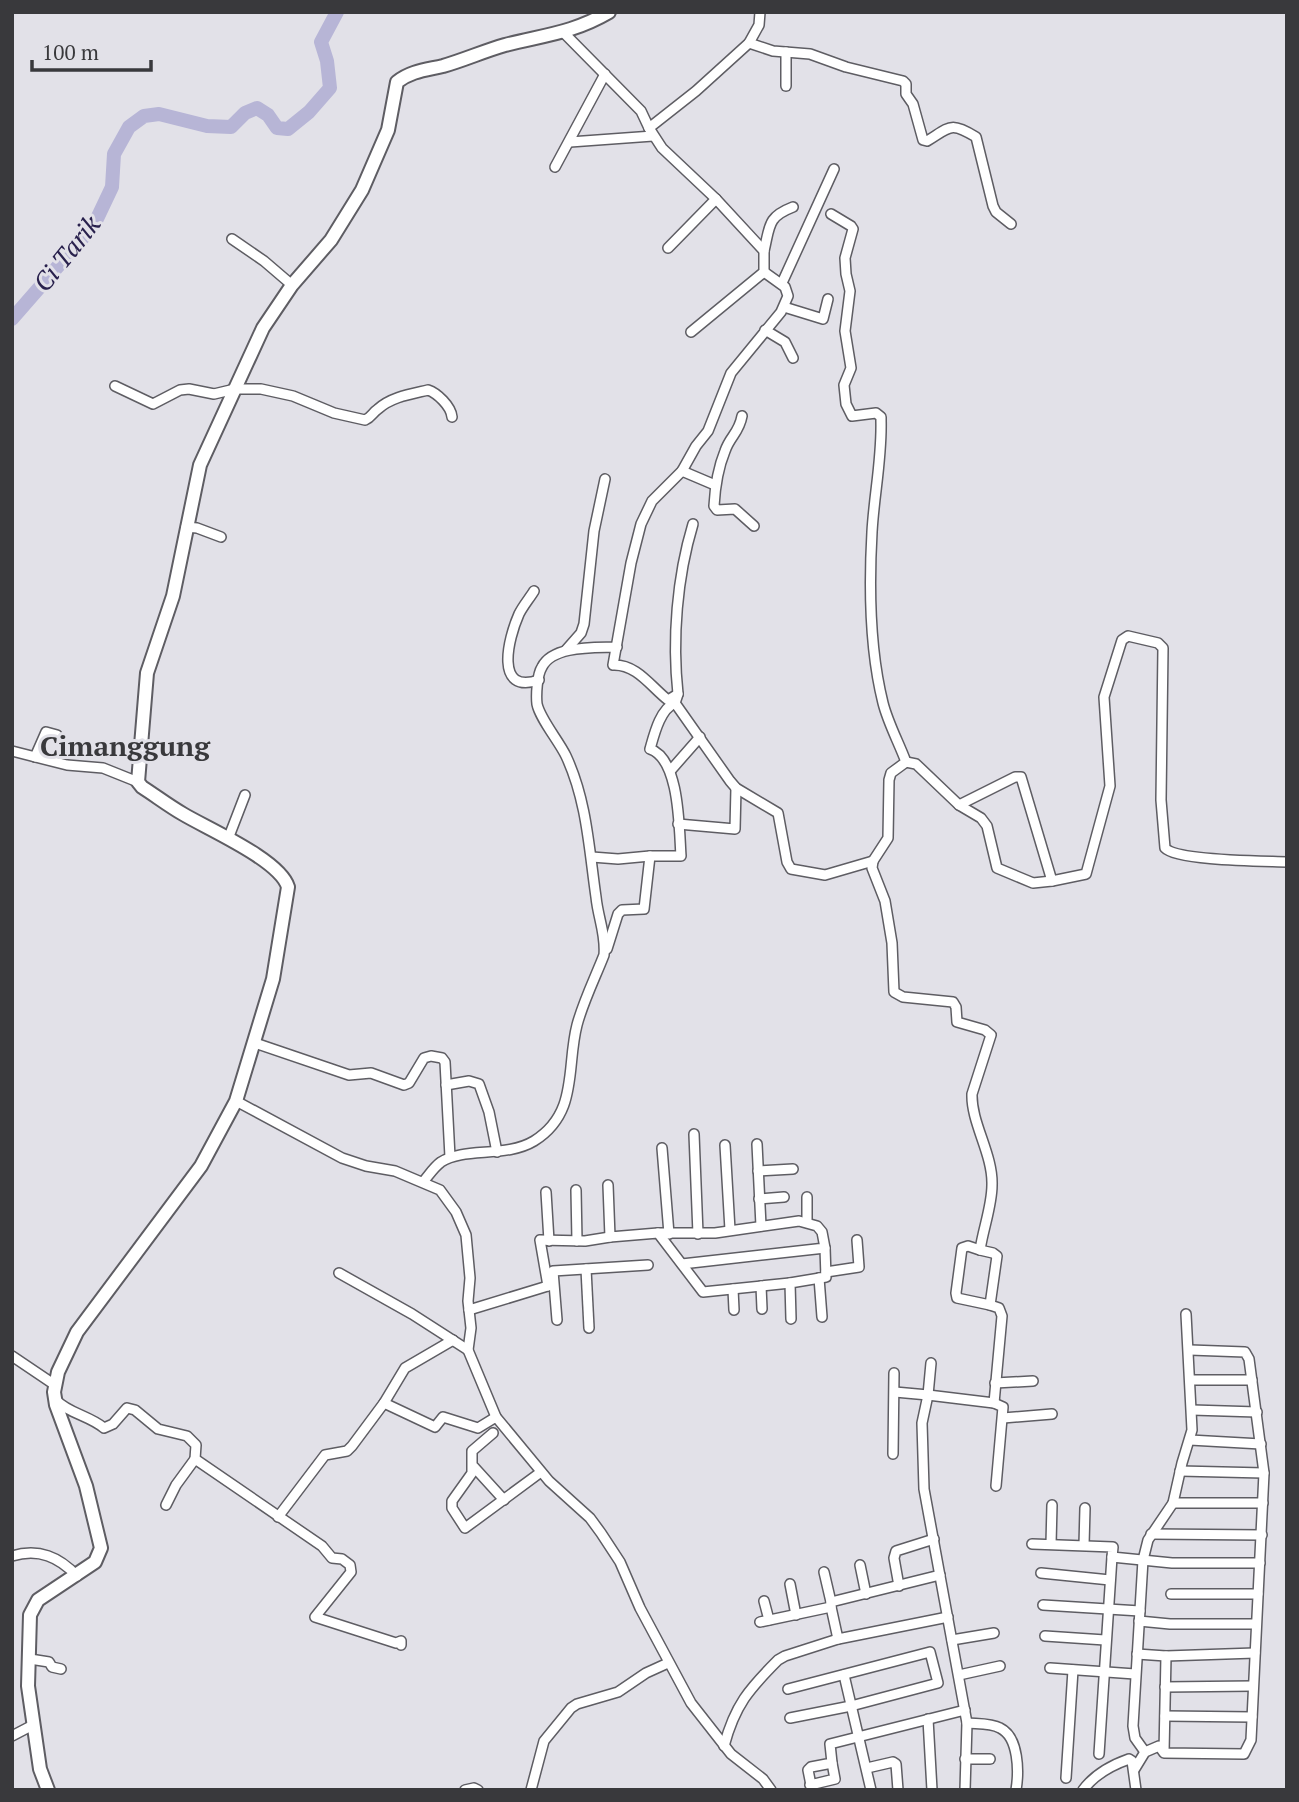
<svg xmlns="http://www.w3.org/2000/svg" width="1299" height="1802" viewBox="0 0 1299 1802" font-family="'PT Serif',serif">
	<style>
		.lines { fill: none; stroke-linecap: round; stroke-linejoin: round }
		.river { stroke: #b7b5d6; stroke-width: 14 }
		.street-casing { stroke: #5e5d63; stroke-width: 12 }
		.secondary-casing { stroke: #5e5d63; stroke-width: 16 }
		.street { stroke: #fff; stroke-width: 9 }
		.secondary { stroke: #fff; stroke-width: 12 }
		.labels { text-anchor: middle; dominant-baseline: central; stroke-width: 6; stroke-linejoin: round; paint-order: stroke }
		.water-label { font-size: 26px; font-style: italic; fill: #29214d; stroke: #e2e1e8 }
		.quarter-label { font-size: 28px; font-weight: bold; fill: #39393c; stroke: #e2e1e8 }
	</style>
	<rect width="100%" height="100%" fill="#e2e1e8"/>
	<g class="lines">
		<polyline class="river" points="12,319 94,225 112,187 114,154 129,127 144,116 159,114 207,126 231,127 245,113 257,108 268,115 277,128 288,129 309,112 330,88 327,61 321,42 337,12"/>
		<defs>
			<g id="street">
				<polyline points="564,33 641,111 649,128"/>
				<path d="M 749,43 L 773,51 L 810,54 L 846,67 L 903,81 L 906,84 L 906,94 L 913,104 L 923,140 L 927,141 C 950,127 950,121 976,137 L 993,206 L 996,212 L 1011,224"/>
				<polyline points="786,86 786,52"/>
				<polyline points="570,142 653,136"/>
				<polyline points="555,167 605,74"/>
				<path d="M 831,214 L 851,226 L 853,229 L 845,258 L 846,274 L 850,291 L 845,331 L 851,368 L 844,385 L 846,404 L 852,416 L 876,413 L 881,417 L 881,421 C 882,459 874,495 872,532 C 869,585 870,651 883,703 C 888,723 899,743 906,762 L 891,773 L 889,780 L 888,838 L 873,861"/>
				<polyline points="232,239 264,261 292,285"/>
				<polyline points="668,248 716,199"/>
				<path d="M 764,251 C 770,226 767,217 793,207"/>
				<path d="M 764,272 L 785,287 L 788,296 L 781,312 L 731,373 L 708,431 L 696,446 L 682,471 L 652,501 L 641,524 L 631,563 L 613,665 C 637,664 651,687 668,700 L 678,694 L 675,703 L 730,781 L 736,788 L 778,813 L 787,862 L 791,869 L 825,875 L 873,861 L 872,868 L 885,901 L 892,943 L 894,992 L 903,997 L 953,1002 L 956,1007 L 957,1022 L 985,1030 L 991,1035 L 972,1094 C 971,1123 993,1154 992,1185 C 992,1206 983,1229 980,1250 L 993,1253 L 997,1256 L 990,1305 L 999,1308 L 1002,1316 L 994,1403 L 928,1395 L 922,1423 L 924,1489 L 967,1723 L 965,1790"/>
				<polyline points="782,283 834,169"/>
				<polyline points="784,307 823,319 828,299"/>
				<polyline points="765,330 785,342 793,358"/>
				<polyline points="691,332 764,272 764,251 716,199 662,148 649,128 696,91 749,43 759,25 760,12"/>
				<path d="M 115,386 L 153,404 L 180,390 L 189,389 L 214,394 L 235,389 L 261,389 L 293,396 L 334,413 L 365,420 C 372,417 372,413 378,409 C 391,397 411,394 428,390 C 437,393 451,406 452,417"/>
				<path d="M 742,416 C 739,433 730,436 725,451 C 718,468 715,488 714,506 L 717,510 L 735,509 L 754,526"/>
				<polyline points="682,471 715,485"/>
				<polyline points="186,527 197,528 221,537"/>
				<path d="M 534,591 C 529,599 523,606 519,614 C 508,639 494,695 539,680"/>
				<polyline points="566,650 581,633 584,624 594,531 605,479"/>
				<path d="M 678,694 C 672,639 677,577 693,524"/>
				<polyline points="12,751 67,765 103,768 138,782"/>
				<polyline points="35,757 46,732 57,735"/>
				<polyline points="906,762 916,764 959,805 981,818 987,826 997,868 1033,883 1052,881"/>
				<polyline points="671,770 700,737"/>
				<path d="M 959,805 L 1015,777 L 1021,777 L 1052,881 L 1086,874 L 1110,786 L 1104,697 L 1122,640 L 1128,636 L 1158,643 L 1163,648 L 1161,800 L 1165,848 C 1177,861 1265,861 1287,862"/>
				<polyline points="678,824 735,829 736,788"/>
				<polyline points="228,839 245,795"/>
				<polyline points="592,857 618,859 650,856"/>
				<path d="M 607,949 L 618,914 L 622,910 L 644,909 L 650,856 L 681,856 C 679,829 680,759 650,749 C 654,735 660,709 675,703"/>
				<polyline points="255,1043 349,1075 371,1073 404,1085 409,1083 424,1058 431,1056 442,1058 445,1062 450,1157"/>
				<polyline points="446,1085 469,1081 479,1084 489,1112 497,1152"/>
				<polyline points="236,1101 342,1158 366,1166 395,1171 440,1190 456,1212 466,1235 470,1278 468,1301 471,1328 468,1350 496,1417 549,1481 590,1518 601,1533 620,1562 640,1608 691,1703 731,1754 763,1779 771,1790"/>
				<polyline points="694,1134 698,1234"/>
				<polyline points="757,1144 761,1226"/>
				<polyline points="725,1145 730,1230"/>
				<polyline points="662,1148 669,1234"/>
				<polyline points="758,1171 793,1169"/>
				<path d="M 423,1182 C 429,1175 434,1167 441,1162 C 464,1147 506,1158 534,1141 C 579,1113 566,1067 577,1025 C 583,1002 595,978 604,955 C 606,934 598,918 596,897 C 589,849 587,801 566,756 C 559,741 540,719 537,704 C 536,695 537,675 542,667 C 553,645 595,648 617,647"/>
				<polyline points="608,1185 610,1237 658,1233 703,1292 790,1283"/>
				<polyline points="576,1190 577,1241"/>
				<polyline points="546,1192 549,1241"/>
				<polyline points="807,1197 807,1222"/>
				<polyline points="759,1199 784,1197"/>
				<polyline points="658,1233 715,1233 799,1221 817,1226 822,1232 825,1248 682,1264"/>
				<polyline points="980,1250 968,1246 962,1248 956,1293 957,1298 990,1305"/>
				<polyline points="586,1269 589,1328"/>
				<polyline points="826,1272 859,1267 857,1240"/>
				<polyline points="339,1273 412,1314 468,1350"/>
				<polyline points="819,1278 822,1317"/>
				<polyline points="548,1286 540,1240 585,1241 610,1237"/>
				<polyline points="761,1286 762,1309"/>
				<polyline points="733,1289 734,1310"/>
				<polyline points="469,1310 551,1285"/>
				<polyline points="791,1319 790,1283 826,1277 825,1248"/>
				<polyline points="557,1320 553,1271 648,1265"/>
				<polyline points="12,1356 55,1385"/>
				<polyline points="1191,1380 1252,1380"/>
				<polyline points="995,1383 1033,1381"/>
				<polyline points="895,1392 928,1395 931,1363"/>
				<path d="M 56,1400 C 68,1413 90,1416 104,1428 L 113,1424 L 127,1408 L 135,1410 L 158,1429 L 187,1436 L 196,1445 L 195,1459 L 322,1546 L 332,1558 L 342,1559 L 350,1565 L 351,1572 L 315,1617 L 396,1643 L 401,1641 L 401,1645"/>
				<polyline points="384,1403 435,1427 443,1417 478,1428 496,1417"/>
				<polyline points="994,1403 1003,1407 996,1486"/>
				<polyline points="1192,1410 1257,1412"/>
				<polyline points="1003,1418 1052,1414"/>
				<polyline points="493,1433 472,1451 472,1473 452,1501 452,1508 465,1528 541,1472"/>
				<polyline points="1190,1440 1261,1444"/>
				<polyline points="893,1454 894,1373"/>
				<polyline points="474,1467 504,1500"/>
				<polyline points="1180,1471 1264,1473"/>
				<polyline points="1173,1503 1263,1503"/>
				<polyline points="166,1505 176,1485 195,1459"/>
				<polyline points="278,1517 325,1455 347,1451 352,1446 384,1403 405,1368 453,1340"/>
				<polyline points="1151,1534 1262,1535"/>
				<polyline points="1032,1544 1113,1547 1112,1557 1172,1563 1260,1563"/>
				<polyline points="1051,1544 1052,1505"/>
				<polyline points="1084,1545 1085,1508"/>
				<path d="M 12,1556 C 39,1548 59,1557 77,1576"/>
				<polyline points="860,1565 866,1594"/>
				<polyline points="824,1572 831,1602"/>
				<polyline points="1041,1573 1110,1580"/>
				<polyline points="940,1575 831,1602 831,1607 838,1639 948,1617"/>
				<polyline points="790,1584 796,1615"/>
				<polyline points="899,1586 894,1558 896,1551 934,1539"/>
				<polyline points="1171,1594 1258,1594"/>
				<polyline points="764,1601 769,1620"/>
				<polyline points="1043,1605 1140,1611"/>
				<polyline points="1139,1621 1170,1624 1256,1624"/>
				<polyline points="760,1622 831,1607"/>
				<polyline points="1045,1636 1105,1640"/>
				<polyline points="952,1640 994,1633"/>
				<polyline points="1137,1654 1166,1656 1255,1653"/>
				<polyline points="30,1659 49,1662 52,1667 61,1669"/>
				<polyline points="1050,1668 1135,1674"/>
				<polyline points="844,1675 871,1790"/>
				<polyline points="959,1675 1000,1666"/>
				<polyline points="1165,1687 1253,1686"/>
				<polyline points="788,1689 930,1652 938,1683 851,1706 790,1718"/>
				<polyline points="1165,1716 1252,1717"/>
				<polyline points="928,1719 932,1790"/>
				<path d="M 967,1723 C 978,1724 991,1723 1000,1728 C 1019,1737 1019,1772 1016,1790"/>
				<polyline points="12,1736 33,1725"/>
				<path d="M 724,1746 C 735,1705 749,1689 778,1660 L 785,1656 L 838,1639"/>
				<polyline points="1145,1752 1135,1738 1133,1726 1143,1560 1148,1540 1173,1503 1182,1463 1192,1430 1186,1314"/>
				<polyline points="1164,1752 1166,1656"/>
				<polyline points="1099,1754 1112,1557"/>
				<polyline points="965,1759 990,1759"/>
				<polyline points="867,1768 893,1762 896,1764 898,1790"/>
				<polyline points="1134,1770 1145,1752 1159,1746 1164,1753 1244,1754 1251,1740 1264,1473 1249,1359 1245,1352 1190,1350"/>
				<polyline points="1066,1778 1073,1670"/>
				<polyline points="810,1785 835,1779 832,1763"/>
				<polyline points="465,1790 474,1788 478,1790"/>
				<polyline points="531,1790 544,1741 571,1708 577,1704 618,1692 646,1673 668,1663"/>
				<polyline points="812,1790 808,1770 811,1767 832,1763 830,1744 965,1710"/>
				<path d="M 1083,1790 C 1094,1775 1112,1765 1129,1759 L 1132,1761 L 1136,1790"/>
			</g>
			<path id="secondary" d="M 48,1790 L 40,1769 L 28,1686 L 30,1615 L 38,1600 L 95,1562 L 101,1548 L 86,1486 L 56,1405 L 54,1392 L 58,1372 L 77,1332 L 201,1166 L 236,1101 L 273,979 L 288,887 C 280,860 208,829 183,814 C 169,806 156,796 142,787 L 138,782 L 147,673 L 173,596 L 200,465 L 263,328 L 292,285 L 331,240 L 362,190 L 388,130 L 397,82 C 411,71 426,70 443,66 C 464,60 484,51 505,45 C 544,35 573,33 609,12"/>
		</defs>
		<use href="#street" class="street-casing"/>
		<use href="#secondary" class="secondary-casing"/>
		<use href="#street" class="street"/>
		<use href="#secondary" class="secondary"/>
	</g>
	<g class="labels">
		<g class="water-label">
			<text transform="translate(66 253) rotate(-51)">Ci Tarik</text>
		</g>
		<g class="quarter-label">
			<text x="125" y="745">Cimanggung</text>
		</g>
	</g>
	<rect width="1299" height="1802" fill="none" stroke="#39393c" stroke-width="28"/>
	<path d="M32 60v10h119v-10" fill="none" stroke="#39393c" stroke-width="3.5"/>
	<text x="42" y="60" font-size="21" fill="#39393c" stroke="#e2e1e8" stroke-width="5" paint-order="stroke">100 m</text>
</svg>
